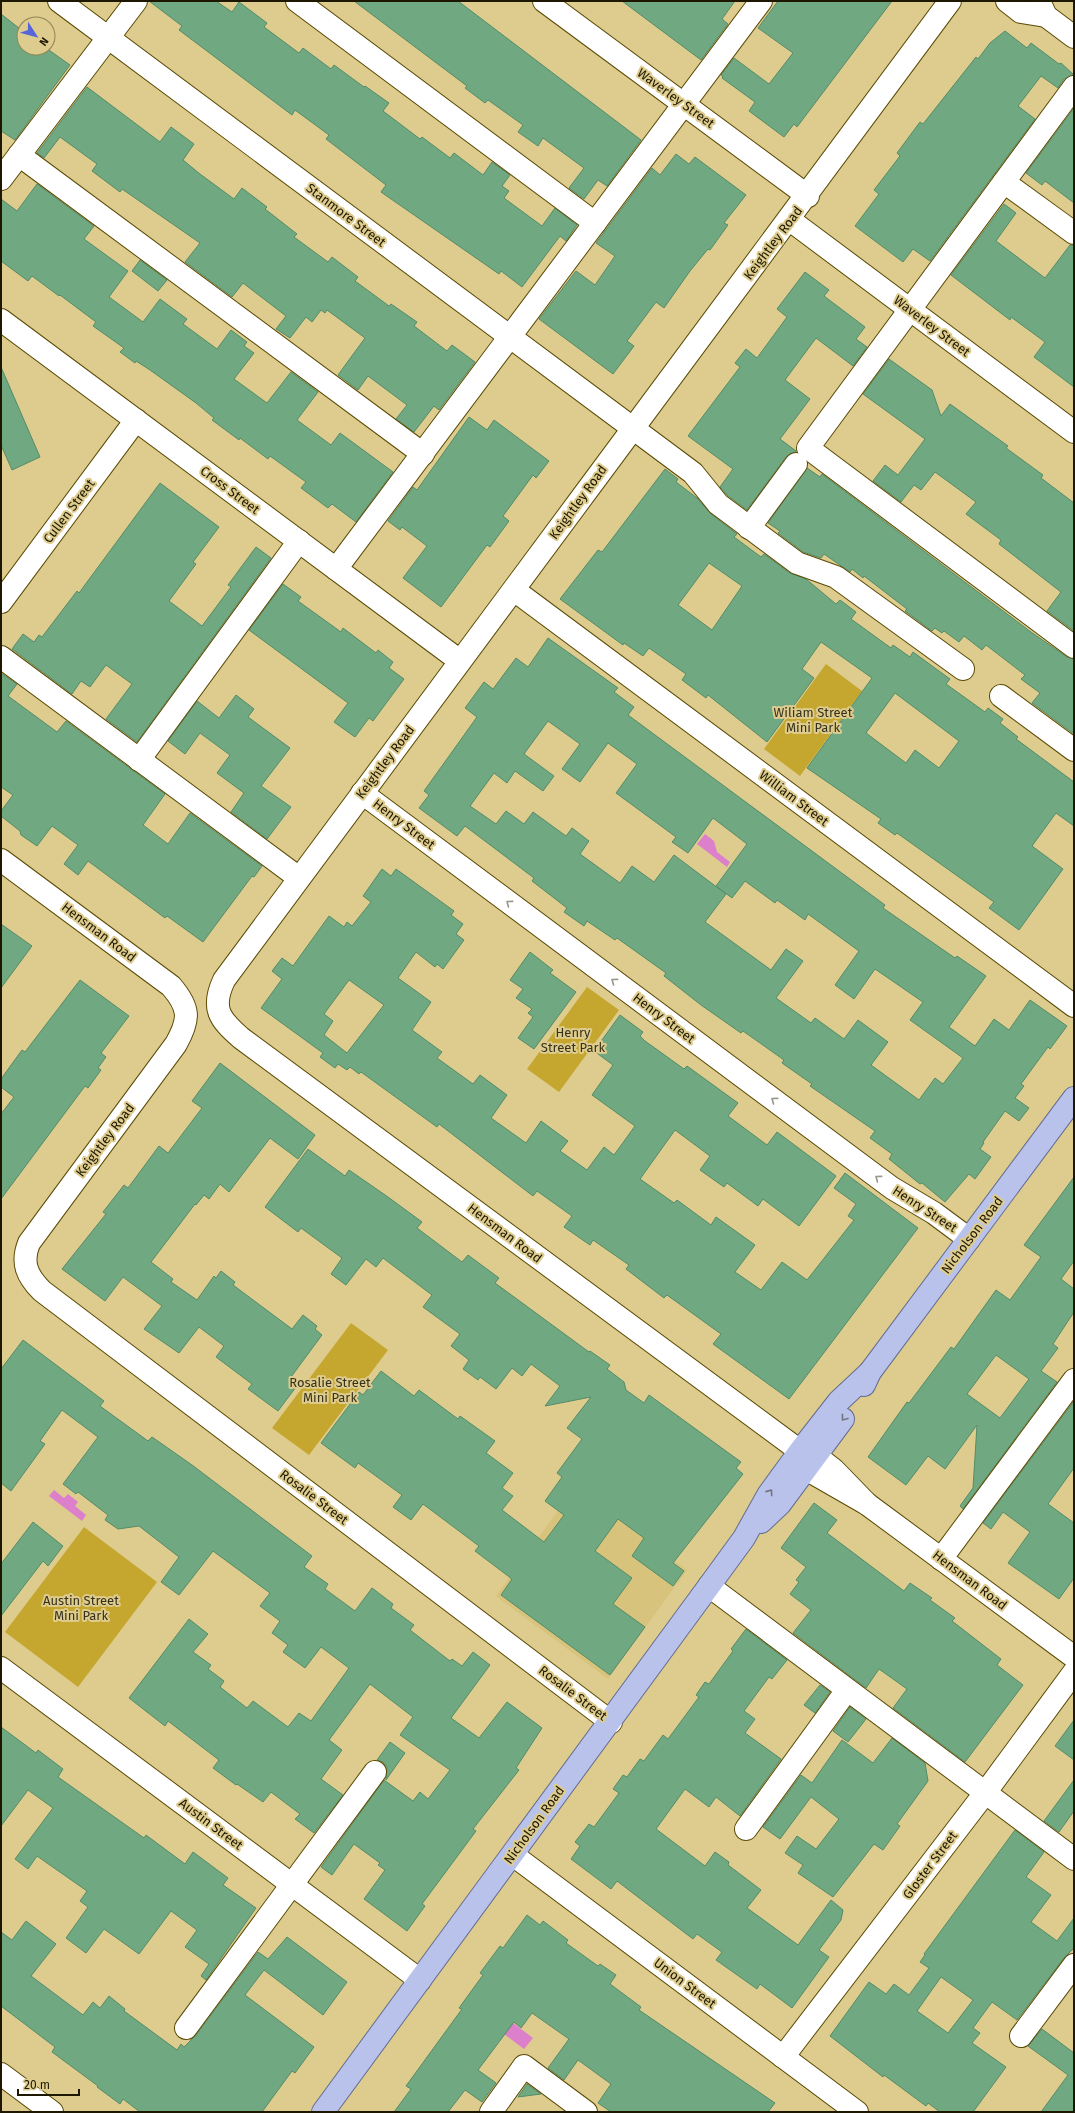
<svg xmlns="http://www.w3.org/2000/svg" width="1075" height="2113" viewBox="0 0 1075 2113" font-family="'Fira Sans',sans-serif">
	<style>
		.built { fill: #d7c37c }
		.green { fill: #c5a72f }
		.water { fill: #dc80cb }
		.building { fill: #6fa881; stroke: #548c67; fill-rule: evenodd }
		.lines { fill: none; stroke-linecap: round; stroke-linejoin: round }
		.minor-casing { stroke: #5a4a04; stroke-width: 24 }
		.major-casing { stroke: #646c90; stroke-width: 24 }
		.minor { stroke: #fff; stroke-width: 22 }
		.major { stroke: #b9c2eb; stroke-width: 22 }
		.oneway { stroke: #99978c }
		.oneway2 { stroke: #737581 }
		.labels { text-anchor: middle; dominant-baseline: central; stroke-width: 4; stroke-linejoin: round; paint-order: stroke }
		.street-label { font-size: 13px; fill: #1d1700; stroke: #decc8e }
		.park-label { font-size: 13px; fill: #37311c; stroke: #decc8e }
	</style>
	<rect width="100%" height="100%" fill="#decc8e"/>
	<polygon class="built" points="575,1487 687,1570 608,1679 496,1596"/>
	<g class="green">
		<polygon points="826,664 862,691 800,776 764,749"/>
		<polygon points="587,987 619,1010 559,1092 527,1069"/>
		<polygon points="351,1323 388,1350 309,1455 272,1428"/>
		<polygon points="84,1527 157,1582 78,1687 5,1632"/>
	</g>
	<g class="water">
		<polygon points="705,834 714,841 717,852 730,862 727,867 697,844"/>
		<polygon points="54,1490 64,1498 68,1494 78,1502 75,1506 86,1515 82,1521 49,1496"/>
		<polygon points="505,2017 533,2038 524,2049 496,2028"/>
	</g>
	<g class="building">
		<polygon points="149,1 216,1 232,12 239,2 267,23 264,27 299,53 303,48 331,69 334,65 364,87 365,86 389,103 383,111 420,139 422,137 450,158 454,153 483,175 492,162 510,175 502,186 509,191 504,198 542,226 555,208 577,225 566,241 560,236 522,287 501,271 499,274 381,192 386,185 326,139 329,135 295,110 292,115 179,30 182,26"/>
		<polygon points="354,1 458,1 641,140 607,186 598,180 584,199 569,188 584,168 543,138 538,146 518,132 523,125 488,100 485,103 465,88 467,86"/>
		<polygon points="622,1 735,1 722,19 728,24 701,60"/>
		<polygon points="778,1 892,1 797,127 794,124 784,137 749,111 755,102 722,78 723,77 721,75 734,58 769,84 793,53 758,28"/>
		<polygon points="1,14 24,32 24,48 46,48 70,65 15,140 1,131"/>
		<polygon points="1005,31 1027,48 1031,43 1059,64 1061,63 1074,75 1064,79 1058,88 1041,76 1018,106 1035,119 930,261 913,249 903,262 855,226 879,194 874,190 900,156 897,153 920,122 923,124 976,57 978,59 990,43"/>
		<polygon points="87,87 160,142 171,127 194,144 183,160 200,174 234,199 242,188 267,207 265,209 297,234 294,237 328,262 332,257 358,277 355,281 389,306 391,304 417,322 414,326 447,351 452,345 475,362 439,410 434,406 414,432 396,419 407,405 368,376 358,390 338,375 365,338 327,310 325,313 321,310 312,322 306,317 290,338 276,329 286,316 243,283 232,297 185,262 200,243 122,189 120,192 92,171 97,164 60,137 44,158 37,153"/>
		<polygon points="1074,108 1074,203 1045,181 1042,185 1026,173"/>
		<polygon points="676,154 689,164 695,157 746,195 724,223 728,225 710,250 708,249 690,271 664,308 656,302 627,341 634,346 613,374 539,319 576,271 595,285 615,256 596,243 652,168 660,175"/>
		<polygon points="37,184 94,226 84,239 128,271 109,297 143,322 160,299 187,319 183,324 217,349 231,330 247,342 244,346 254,353 234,379 267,403 291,372 318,392 297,420 331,445 340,433 393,472 356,522 332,504 328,508 301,488 306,482 270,456 268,459 240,438 239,440 212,420 214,418 196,403 150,370 136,361 135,363 120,352 124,348 93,326 96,322 60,295 59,296 32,276 28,281 1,261 1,199 17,211"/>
		<polygon points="1004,204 1016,213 996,241 1045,278 1070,245 1074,245 1074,387 1034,357 1045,342 1011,317 1010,320 951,275"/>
		<polygon points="140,260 167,280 158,291 132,271"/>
		<polygon points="805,272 829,290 824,296 865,327 856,339 867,347 853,366 816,338 785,380 810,399 780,439 796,451 786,457 747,510 727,495 720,487 733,469 688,436 740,367 735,363 746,349 757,358 787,317 777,309"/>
		<polygon points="889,359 932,390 941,416 950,404 1008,446 1006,448 1043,475 1041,478 1074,503 1074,631 1047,611 1061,592 999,544 1001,540 966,514 976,502 935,472 921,490 914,485 901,502 873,481 885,465 898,475 925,439 863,394"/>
		<polygon points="1,367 40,457 12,470 1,445"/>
		<polygon points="469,417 487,430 494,420 549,461 536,478 533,475 503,516 509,521 490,547 487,545 441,607 403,578 427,546 402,527 400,530 388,521 413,487 417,490"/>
		<polygon points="807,468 820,477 822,474 1031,632 1067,657 1074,659 1074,734 1032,703 1040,693 1021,679 1025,675 986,645 982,650 964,636 959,642 944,631 942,633 935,628 932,631 905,611 907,609 864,576 863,578 852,569 850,572 824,554 821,558 803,552 778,533 780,531 768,523"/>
		<path d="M 665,469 L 678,479 L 676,482 L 697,498 L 711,514 L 737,534 L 734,537 L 761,557 L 764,554 L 790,573 L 806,579 L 836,604 L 840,600 L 856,612 L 851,619 L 891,648 L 893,645 L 910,657 L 913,652 L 950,679 L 946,684 L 985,712 L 988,708 L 1003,719 L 1000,723 L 1018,737 L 1016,739 L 1074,782 L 1074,826 L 1056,813 L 1032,846 L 1063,869 L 1019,930 L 989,908 L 994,902 L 897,833 L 895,835 L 878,823 L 881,819 L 807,768 L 872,678 L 821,642 L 802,669 L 814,678 L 767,742 L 708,695 L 706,698 L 682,680 L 686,674 L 649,648 L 643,656 L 624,643 L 623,645 L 560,599 L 598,550 L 602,552 ZM 709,563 L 742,586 L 712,630 L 678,605 ZM 895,693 L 959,741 L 939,768 L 915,750 L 906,763 L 866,733 Z"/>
		<polygon points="160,483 219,527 193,562 196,564 169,601 202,626 231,587 228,585 256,547 271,558 137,742 106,719 132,684 106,665 90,687 81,681 72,694 12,649 23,634 34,642 39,635 42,637 77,591 79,593"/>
		<polygon points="283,584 301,597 298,601 341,632 343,628 376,653 378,650 393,662 389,668 404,679 373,721 369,718 355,737 334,722 348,703 249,630"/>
		<path d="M 548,638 L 618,688 L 614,692 L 634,707 L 628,715 L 885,905 L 883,908 L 955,958 L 957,956 L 986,976 L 949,1027 L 975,1046 L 994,1019 L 1009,1030 L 1030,1000 L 1067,1026 L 1050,1049 L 1048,1047 L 1021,1084 L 1024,1086 L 1015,1098 L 1029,1108 L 1019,1121 L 1005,1111 L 983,1142 L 984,1143 L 980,1149 L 991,1157 L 975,1179 L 969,1174 L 945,1202 L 922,1183 L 920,1184 L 889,1159 L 892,1154 L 870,1138 L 875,1131 L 810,1086 L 812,1084 L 782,1063 L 784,1060 L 743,1031 L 741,1033 L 701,1005 L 664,976 L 666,973 L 617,938 L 615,940 L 587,921 L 584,926 L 564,912 L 567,908 L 532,881 L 534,878 L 465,826 L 457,836 L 419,808 L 429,795 L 424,791 L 477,717 L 465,708 L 484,682 L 493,689 L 516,658 L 528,667 ZM 548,721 L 580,744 L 562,769 L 580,782 L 608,743 L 637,764 L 616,793 L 676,837 L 672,842 L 688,853 L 713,818 L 747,844 L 716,886 L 732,898 L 745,881 L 775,903 L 777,900 L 805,920 L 808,914 L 859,951 L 835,985 L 854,999 L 875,969 L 923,1002 L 910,1020 L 963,1058 L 943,1084 L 935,1078 L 919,1100 L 871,1065 L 888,1042 L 858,1020 L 844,1039 L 815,1018 L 811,1023 L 776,998 L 803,961 L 786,949 L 771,970 L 705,922 L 726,894 L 674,855 L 654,882 L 632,866 L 620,883 L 580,854 L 589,841 L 572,828 L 566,836 L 533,812 L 524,824 L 506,811 L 496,824 L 470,806 L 494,773 L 507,783 L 515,771 L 543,791 L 554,776 L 524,754 Z"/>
		<polygon points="1,673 17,684 8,696 57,732 66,721 165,794 143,825 168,844 190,813 262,866 254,877 252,876 203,942 167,916 165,918 88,861 78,875 64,864 78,845 52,826 37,846 21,835 20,831 1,816 1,811 13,795 1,787"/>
		<polygon points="236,695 254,709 248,717 290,748 261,786 291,807 267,839 231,812 244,793 217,773 230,755 200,733 185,754 168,741 197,701 219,718"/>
		<path d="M 382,869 L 391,876 L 396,869 L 454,911 L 451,915 L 463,924 L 456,934 L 464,940 L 443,969 L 437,964 L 435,967 L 416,952 L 398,978 L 431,1002 L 412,1030 L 442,1052 L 437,1058 L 473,1084 L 480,1075 L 507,1095 L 491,1118 L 526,1143 L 541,1121 L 568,1141 L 560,1151 L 587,1170 L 604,1147 L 614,1155 L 635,1126 L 592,1095 L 613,1065 L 594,1051 L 620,1015 L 643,1032 L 640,1036 L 645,1041 L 684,1069 L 687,1066 L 738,1103 L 728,1116 L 767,1145 L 777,1132 L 836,1176 L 799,1226 L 763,1199 L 758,1206 L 727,1183 L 724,1187 L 700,1170 L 710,1156 L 675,1130 L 640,1179 L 674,1203 L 677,1200 L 711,1225 L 716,1217 L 755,1245 L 735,1272 L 761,1290 L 782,1262 L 807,1280 L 854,1220 L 848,1216 L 856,1204 L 834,1188 L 845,1173 L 918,1228 L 789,1399 L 713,1344 L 721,1334 L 667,1295 L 664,1298 L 626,1269 L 629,1265 L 593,1240 L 590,1245 L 564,1227 L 572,1216 L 537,1191 L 533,1196 L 439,1124 L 437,1127 L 361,1072 L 359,1074 L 350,1067 L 347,1070 L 338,1064 L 335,1068 L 320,1057 L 323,1053 L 261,1008 L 282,979 L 272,971 L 282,958 L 293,966 L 329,916 L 344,927 L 347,922 L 352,926 L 371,902 L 363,896 ZM 349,980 L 384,1005 L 347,1053 L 324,1035 L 333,1021 L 324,1014 Z"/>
		<polygon points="1,924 32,946 1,988"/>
		<polygon points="530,952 553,970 550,973 576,992 534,1049 518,1038 533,1017 528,1013 532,1009 516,998 523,989 510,980"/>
		<polygon points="80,980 129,1016 101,1053 106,1057 98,1068 101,1070 88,1088 85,1086 1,1199 1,1114 14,1097 1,1087 1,1079 22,1050 25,1052"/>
		<polygon points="220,1063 315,1135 298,1159 270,1138 229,1192 220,1184 209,1199 204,1195 196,1205 195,1204 151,1262 173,1279 171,1282 197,1300 214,1276 216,1278 221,1271 235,1282 233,1285 292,1329 303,1315 317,1326 315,1329 322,1335 291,1377 299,1383 278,1411 248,1389 252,1384 216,1357 224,1346 199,1327 179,1353 144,1329 162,1306 123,1277 105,1301 62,1269 106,1214 103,1212 124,1185 128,1188 159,1146 168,1153 202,1108 192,1101"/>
		<polygon points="308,1149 345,1176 349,1170 388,1197 422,1222 417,1228 462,1262 468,1255 499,1278 495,1283 589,1352 590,1351 610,1365 607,1369 624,1382 626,1390 644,1403 649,1395 741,1462 736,1468 743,1474 673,1563 684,1571 673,1586 632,1556 644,1538 618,1519 595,1551 632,1578 613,1604 645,1627 610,1675 501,1595 512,1579 475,1551 479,1546 423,1504 411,1520 393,1507 402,1495 358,1463 355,1468 321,1443 359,1392 363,1395 381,1371 414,1396 419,1390 458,1419 460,1416 495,1441 486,1453 513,1473 502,1488 513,1496 502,1510 544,1542 564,1515 545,1501 562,1477 557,1473 582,1439 567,1428 591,1397 545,1406 560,1386 531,1364 522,1376 512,1368 496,1389 480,1377 478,1380 463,1369 469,1360 451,1346 460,1334 423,1307 432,1295 383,1258 376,1267 366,1259 346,1285 331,1274 342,1258 301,1228 298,1232 265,1207"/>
		<path d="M 1074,1177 L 1074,1261 L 1061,1279 L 1074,1289 L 1074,1312 L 1053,1344 L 1058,1348 L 1041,1371 L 1057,1382 L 963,1509 L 960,1506 L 973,1488 L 977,1425 L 945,1469 L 928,1456 L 906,1485 L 868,1457 L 907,1402 L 909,1403 L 951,1347 L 954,1349 L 996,1290 L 1010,1300 L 1041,1257 L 1024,1245 ZM 996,1355 L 1029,1379 L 1000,1418 L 967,1394 Z"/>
		<polygon points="23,1340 104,1401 100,1406 148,1441 152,1437 192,1465 312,1556 304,1567 328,1584 325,1589 355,1611 372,1588 393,1604 391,1608 414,1625 410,1630 450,1661 452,1659 462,1666 473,1652 490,1665 451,1718 479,1738 507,1702 542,1728 516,1768 519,1770 473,1829 476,1831 422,1904 425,1906 407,1931 364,1899 385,1870 378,1865 380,1863 354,1844 332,1875 321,1867 384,1780 413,1801 420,1792 428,1799 450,1770 400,1735 413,1717 370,1684 329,1740 342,1750 321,1779 343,1795 314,1833 295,1819 300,1814 271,1792 263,1802 237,1784 236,1785 213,1768 219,1760 168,1721 165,1726 129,1698 189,1619 208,1634 193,1652 211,1665 208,1669 224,1681 220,1687 247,1708 253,1701 288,1727 299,1713 311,1721 349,1668 321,1647 305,1668 283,1652 288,1645 272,1633 280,1621 260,1606 270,1593 213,1551 179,1595 161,1582 179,1557 139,1526 118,1529 105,1520 108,1515 78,1492 76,1494 63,1484 98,1437 62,1410 40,1441 45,1444 11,1491 1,1483 1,1369"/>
		<polygon points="1074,1401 1074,1468 1048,1504 1074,1523 1074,1578 1059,1599 1008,1563 1030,1532 1003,1512 991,1529 983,1523"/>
		<polygon points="814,1503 837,1520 827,1533 904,1591 910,1583 932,1598 930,1600 955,1618 952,1621 1001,1659 997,1665 1023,1685 965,1762 893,1708 907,1689 879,1669 866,1688 793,1633 811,1610 790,1594 799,1582 796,1580 806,1567 781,1548"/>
		<polygon points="33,1522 63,1546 48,1566 43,1561 1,1616 1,1564"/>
		<polygon points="746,1629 787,1660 772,1679 769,1677 744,1711 755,1719 745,1733 781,1759 740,1816 716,1797 709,1807 685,1789 656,1829 705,1866 715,1852 729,1862 728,1865 761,1890 747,1908 798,1945 831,1900 843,1910 841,1920 819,1950 829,1957 792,2008 760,1984 757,1989 716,1960 722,1952 697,1934 693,1939 617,1881 611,1889 571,1859 580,1846 575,1842 589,1824 594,1827 619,1793 613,1789 623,1775 627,1777 640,1759 644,1761 663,1735 668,1739 699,1697 696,1695 705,1682 709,1684 733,1651 731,1649"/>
		<polygon points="820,1685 830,1692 815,1713 804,1705"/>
		<polygon points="850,1707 866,1719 848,1742 833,1731"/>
		<polygon points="1074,1720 1074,1760 1055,1746"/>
		<polygon points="1,1727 36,1753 38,1750 63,1769 58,1777 144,1838 146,1835 185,1864 193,1852 228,1878 223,1885 256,1908 206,1980 201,1976 209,1964 185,1947 197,1930 171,1911 139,1954 104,1929 86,1953 66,1938 88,1907 80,1901 87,1891 37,1856 28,1869 15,1859 53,1808 28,1790 1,1826"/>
		<polygon points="892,1738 925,1763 928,1781 897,1824 900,1826 883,1850 874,1844 833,1897 798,1873 803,1865 785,1853 797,1836 816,1849 839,1819 811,1797 780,1839 763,1827 801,1775 812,1783 842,1740 873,1763"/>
		<polygon points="390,1742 405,1753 386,1780 387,1767 383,1762 377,1760"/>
		<polygon points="1074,1780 1074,1811 1059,1832 1044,1821"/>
		<path d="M 1015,1830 L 1044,1852 L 1026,1877 L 1051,1895 L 1031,1922 L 1057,1941 L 1074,1918 L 1074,1948 L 1064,1958 L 1017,2020 L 992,2002 L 973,2028 L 980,2033 L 972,2043 L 1006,2067 L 973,2112 L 940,2112 L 928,2103 L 926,2106 L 884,2075 L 883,2077 L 830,2036 L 869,1982 L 886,1994 L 894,1984 L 909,1995 L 929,1968 L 920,1962 L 925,1955 L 924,1954 ZM 941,1977 L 973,2000 L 948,2033 L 917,2011 Z"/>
		<polygon points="527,1915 540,1925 543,1921 568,1940 566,1943 598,1966 600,1964 616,1975 610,1984 641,2007 639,2010 775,2103 768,2112 611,2112 598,2103 611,2084 578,2060 564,2080 548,2068 569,2039 532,2013 521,2028 514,2022 478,2070 496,2083 482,2102 465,2090 448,2112 394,2112 411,2089 406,2086 462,2009 459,2008 483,1975 480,1973 500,1946 503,1948"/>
		<polygon points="26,1921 56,1944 31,1976 83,2015 93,2002 100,2008 109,1996 125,2009 124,2011 177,2050 181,2044 184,2047 196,2035 258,1952 268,1959 287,1937 347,1982 323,2015 264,1970 245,1995 314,2047 295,2073 292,2071 262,2112 140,2112 123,2099 120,2104 97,2087 98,2086 52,2052 55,2047 1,2006 1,1932 12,1940"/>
		<polygon points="1042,2029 1074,2053 1074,2112 1041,2112 1068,2075 1028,2046"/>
		<polygon points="527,2084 541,2094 518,2097"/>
	</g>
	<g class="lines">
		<defs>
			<g id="minor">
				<polyline points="59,1 693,473 718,504 797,563 836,577 963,669"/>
				<polyline points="297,1 595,223"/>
				<polyline points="544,1 808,196"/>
				<polyline points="1007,1 1021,12 1046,16"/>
				<polyline points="1039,1 1046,16 1074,37"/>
				<polyline points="1074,87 808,448 1074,647"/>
				<polyline points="19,155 423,454"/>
				<polyline points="1,179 136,1"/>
				<polyline points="1004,182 1074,233"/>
				<polyline points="790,220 1074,432"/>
				<polyline points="1,320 460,661"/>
				<polyline points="749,528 796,464"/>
				<polyline points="336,569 761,1"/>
				<polyline points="514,590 1074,1006"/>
				<polyline points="1,602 136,420"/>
				<polyline points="1,657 299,878"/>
				<polyline points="1001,696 1074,750"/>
				<polyline points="139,760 299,541"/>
				<polyline points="362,793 892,1188 934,1213 969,1239"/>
				<path d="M 1,860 L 171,986 C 190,1008 190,1019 176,1044 L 29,1243 C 21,1263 27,1276 42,1291 L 611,1722"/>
				<polyline points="800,1451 806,1469 867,1504 1074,1657"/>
				<path d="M 867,1504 L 834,1470 L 816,1456 L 800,1451 L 241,1038 C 219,1019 211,1008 224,980 C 464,652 710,329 950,1"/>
				<polyline points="941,1559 1074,1380"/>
				<polyline points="709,1586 1074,1859"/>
				<polyline points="1,1668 420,1980"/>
				<polyline points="746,1829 847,1690"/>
				<polyline points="513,1855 857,2112"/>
				<polyline points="186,2028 375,1772"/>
				<polyline points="1021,2036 1074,1965"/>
				<polyline points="783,2057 985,1793 1074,1672"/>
				<polyline points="1,2074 52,2112"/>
				<polyline points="491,2112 524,2066 586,2112"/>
			</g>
			<g id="major">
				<polyline points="864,1385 870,1372 1074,1098"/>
				<polyline points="761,1522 780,1504 843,1419"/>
				<polyline points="323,2112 709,1586 744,1538 768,1495 800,1451 839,1401 870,1372"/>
			</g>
		</defs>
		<use href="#minor" class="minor-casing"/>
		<use href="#major" class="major-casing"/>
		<use href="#minor" class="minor"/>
		<use href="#major" class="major"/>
	</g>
	<defs><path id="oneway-chevron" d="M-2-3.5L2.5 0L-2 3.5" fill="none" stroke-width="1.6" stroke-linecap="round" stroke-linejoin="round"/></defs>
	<g class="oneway">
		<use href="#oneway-chevron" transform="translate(509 903) rotate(-143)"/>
		<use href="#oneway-chevron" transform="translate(614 981) rotate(-144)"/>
		<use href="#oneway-chevron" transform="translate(774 1100) rotate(-143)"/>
		<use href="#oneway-chevron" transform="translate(878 1178) rotate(-143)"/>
	</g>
	<g class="oneway2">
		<use href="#oneway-chevron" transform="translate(844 1418) rotate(127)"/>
		<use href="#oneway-chevron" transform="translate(770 1492) rotate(-55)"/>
	</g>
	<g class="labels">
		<g class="street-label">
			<text transform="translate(676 98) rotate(36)">Waverley Street</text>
			<text transform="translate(346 215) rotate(37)">Stanmore Street</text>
			<text transform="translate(773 243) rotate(-53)">Keightley Road</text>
			<text transform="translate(932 326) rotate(37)">Waverley Street</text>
			<text transform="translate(230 490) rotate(37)">Cross Street</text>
			<text transform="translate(578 502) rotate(-54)">Keightley Road</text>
			<text transform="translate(69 511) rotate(-53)">Cullen Street</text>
			<text transform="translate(385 762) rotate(-53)">Keightley Road</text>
			<text transform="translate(794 798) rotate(37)">William Street</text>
			<text transform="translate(404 824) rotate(37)">Henry Street</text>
			<text transform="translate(99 932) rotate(37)">Hensman Road</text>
			<text transform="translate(664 1018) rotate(37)">Henry Street</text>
			<text transform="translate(105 1140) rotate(-53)">Keightley Road</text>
			<text transform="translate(925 1209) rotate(33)">Henry Street</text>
			<text transform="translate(505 1233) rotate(37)">Hensman Road</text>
			<text transform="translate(972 1235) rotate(-53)">Nicholson Road</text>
			<text transform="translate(314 1497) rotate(37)">Rosalie Street</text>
			<text transform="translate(970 1580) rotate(37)">Hensman Road</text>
			<text transform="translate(573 1693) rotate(37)">Rosalie Street</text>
			<text transform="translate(211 1824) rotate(37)">Austin Street</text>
			<text transform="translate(534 1825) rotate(-54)">Nicholson Road</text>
			<text transform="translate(930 1865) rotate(-53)">Gloster Street</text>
			<text transform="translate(685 1983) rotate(37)">Union Street</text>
		</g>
		<g class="park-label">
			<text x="813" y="712">Wiliam Street<tspan x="813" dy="15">Mini Park</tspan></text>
			<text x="573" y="1032">Henry<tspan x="573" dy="15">Street Park</tspan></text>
			<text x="330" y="1382">Rosalie Street<tspan x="330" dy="15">Mini Park</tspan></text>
			<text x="81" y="1600">Austin Street<tspan x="81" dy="15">Mini Park</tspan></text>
		</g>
	</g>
	<rect width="1075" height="2113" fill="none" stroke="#1d1700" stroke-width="4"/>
	<g transform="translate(36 36) rotate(126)"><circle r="19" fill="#decc8e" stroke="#918455"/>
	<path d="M0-3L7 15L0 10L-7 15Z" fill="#5765db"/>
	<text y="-6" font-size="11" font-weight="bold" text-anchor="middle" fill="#1d1700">N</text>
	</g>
	<path d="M18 2089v6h61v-6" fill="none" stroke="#1d1700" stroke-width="2"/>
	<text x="24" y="2089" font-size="12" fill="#1d1700" stroke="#decc8e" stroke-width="3" paint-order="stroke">20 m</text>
</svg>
